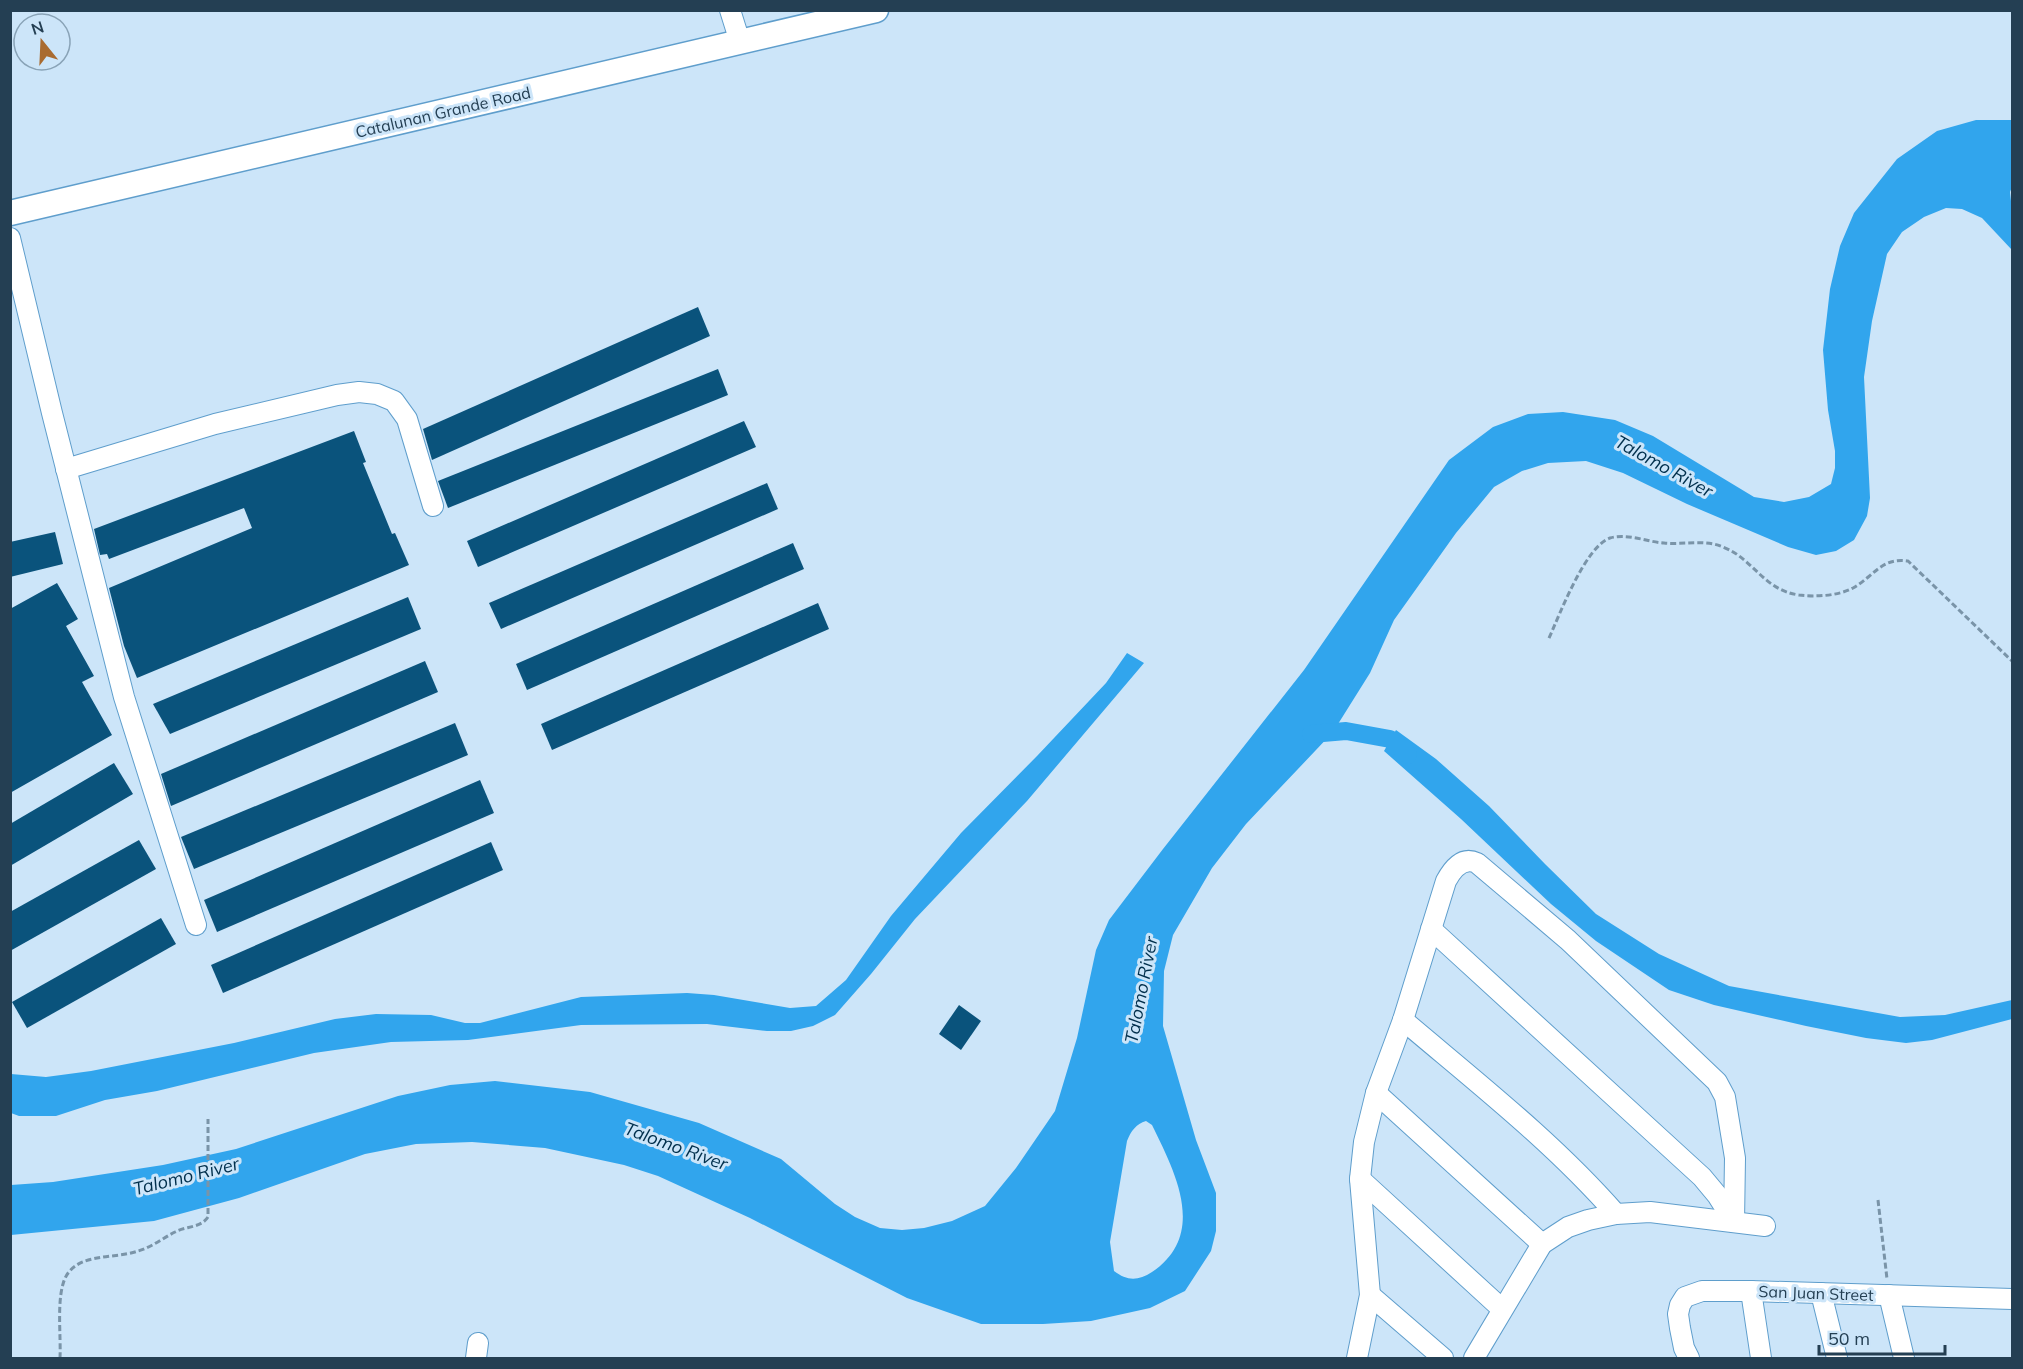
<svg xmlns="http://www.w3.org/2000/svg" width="2023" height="1369" viewBox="0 0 2023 1369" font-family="Mulish,sans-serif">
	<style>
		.water { fill: #31a5ed; fill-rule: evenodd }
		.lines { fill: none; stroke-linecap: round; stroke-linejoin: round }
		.canal { stroke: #31a5ed; stroke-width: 18 }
		.building { fill: #0a537c }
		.minor-casing { stroke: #5f9ecc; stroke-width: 22 }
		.major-casing { stroke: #5f9ecc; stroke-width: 27 }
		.path { stroke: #7a94a8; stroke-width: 3; stroke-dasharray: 6 3; stroke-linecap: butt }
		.minor { stroke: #fff; stroke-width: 20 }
		.major { stroke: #fff; stroke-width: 24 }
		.labels { text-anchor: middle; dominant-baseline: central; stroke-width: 6; stroke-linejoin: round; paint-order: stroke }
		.street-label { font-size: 16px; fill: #243f53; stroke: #cce5f9 }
		.water-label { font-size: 18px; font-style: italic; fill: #002f4c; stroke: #cce5f9 }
	</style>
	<rect width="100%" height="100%" fill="#cce5f9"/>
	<g class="water">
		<path d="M 1976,120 L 2012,120 L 2012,187 L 2010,192 L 2012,210 L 2012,250 L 1982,218 L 1962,209 L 1946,208 L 1924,217 L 1902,232 L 1887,254 L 1872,321 L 1864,377 L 1870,498 L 1867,516 L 1854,540 L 1836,551 L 1816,555 L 1788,547 L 1687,504 L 1623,473 L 1586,461 L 1548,463 L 1522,471 L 1494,487 L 1456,533 L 1394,620 L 1370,673 L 1333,732 L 1246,824 L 1212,868 L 1173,935 L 1164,971 L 1163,1026 L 1196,1140 L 1216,1193 L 1216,1231 L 1211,1251 L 1185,1291 L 1150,1308 L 1091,1321 L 1043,1324 L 981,1324 L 907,1298 L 750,1218 L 658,1176 L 624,1165 L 545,1148 L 472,1142 L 416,1144 L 365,1154 L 239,1198 L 154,1221 L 11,1235 L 11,1185 L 53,1182 L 163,1165 L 236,1149 L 398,1096 L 450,1085 L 495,1081 L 590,1092 L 699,1123 L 781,1159 L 835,1204 L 855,1217 L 880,1228 L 902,1230 L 924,1228 L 952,1221 L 985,1206 L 1016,1168 L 1055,1111 L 1077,1038 L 1096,950 L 1109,920 L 1163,849 L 1304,670 L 1449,460 L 1493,427 L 1528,414 L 1563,412 L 1615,420 L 1653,436 L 1754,497 L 1784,502 L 1809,497 L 1831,484 L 1835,468 L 1835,451 L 1828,410 L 1823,350 L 1830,289 L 1840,246 L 1854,213 L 1897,159 L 1937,131 ZM 1146,1121 L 1152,1125 C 1175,1172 1208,1234 1152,1272 C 1138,1281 1127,1281 1114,1271 L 1110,1242 L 1127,1141 C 1131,1131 1136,1124 1146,1121 Z"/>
		<polygon points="1127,653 1144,663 1027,801 915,919 871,974 835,1015 813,1026 791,1031 767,1031 707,1024 581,1025 468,1040 391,1042 314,1053 157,1091 105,1100 56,1116 19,1116 11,1113 11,1074 46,1077 91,1071 234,1043 335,1019 376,1014 431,1015 465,1023 480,1023 581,997 687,993 714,995 790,1008 816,1006 846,980 891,916 961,833 1037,756 1106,683"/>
		<polygon points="1396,730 1436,759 1489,806 1545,864 1596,914 1659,954 1729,986 1900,1017 1945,1015 2012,1000 2012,1019 1932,1040 1906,1043 1866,1038 1806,1026 1714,1005 1669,990 1596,941 1551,904 1461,819 1384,751"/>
	</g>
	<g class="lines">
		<polyline class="canal" points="1311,734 1346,731 1390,739 1408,755"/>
	</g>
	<g class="building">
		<polygon points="698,307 710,336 432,460 423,429"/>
		<polygon points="718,369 728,395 448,508 438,481"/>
		<polygon points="744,421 756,447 478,567 467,541"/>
		<polygon points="354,431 366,462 363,463 392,534 395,533 409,565 137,678 124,646 109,588 252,528 244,508 109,559 107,554 100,555 94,529"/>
		<polygon points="767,483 778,509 501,629 489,603"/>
		<polygon points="55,532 63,564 10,577 10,542"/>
		<polygon points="793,543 804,569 527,690 516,664"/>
		<polygon points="57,583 78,619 66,626 94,676 82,682 112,735 10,793 10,609"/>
		<polygon points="408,597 421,629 170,734 153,704"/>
		<polygon points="818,603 829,629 552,750 541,724"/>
		<polygon points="425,661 438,692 171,806 161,774"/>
		<polygon points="455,723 468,755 194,869 181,837"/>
		<polygon points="114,763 133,794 10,866 10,824"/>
		<polygon points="480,780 494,813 217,932 204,900"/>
		<polygon points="139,840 156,869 10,951 10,912"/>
		<polygon points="491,842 503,870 223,993 211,965"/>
		<polygon points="161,918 176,944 27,1028 12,1002"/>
		<polygon points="959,1005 981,1021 961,1050 939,1034"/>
	</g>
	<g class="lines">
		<defs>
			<g id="minor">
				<polyline points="730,10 740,42"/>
				<polyline points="10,238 52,413 124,697 196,925"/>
				<polyline points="66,469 215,424 337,395 359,392 377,394 394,401 407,419 433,506"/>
				<polyline points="1431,929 1702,1177 1717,1195 1734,1222"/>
				<path d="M 1403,1020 C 1476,1082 1553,1142 1616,1214"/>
				<polyline points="1376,1093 1542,1244"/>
				<polyline points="1360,1179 1502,1309"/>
				<polyline points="1751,1291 1761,1358"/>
				<polyline points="1821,1293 1837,1358"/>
				<polyline points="1370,1295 1443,1358"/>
				<polyline points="1889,1295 1904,1358"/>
				<polyline points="476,1358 478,1343"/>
				<path d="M 1357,1358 L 1370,1295 L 1360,1179 L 1364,1142 L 1376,1093 L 1403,1020 L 1446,881 C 1452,870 1462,856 1477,863 L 1568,940 L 1717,1082 L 1725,1097 L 1735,1158 L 1734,1222"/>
				<polyline points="1474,1358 1542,1244 1568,1227 1588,1220 1616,1214 1650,1212 1765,1226"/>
				<polyline points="1689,1358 1684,1348 1680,1328 1678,1314 1680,1305 1685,1297 1702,1291 1751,1291 2012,1299"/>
			</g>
			<polyline id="major" points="10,213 876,10"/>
		</defs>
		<use href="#minor" class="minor-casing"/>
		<use href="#major" class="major-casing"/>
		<g class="path">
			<path d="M 1549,638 C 1560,614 1585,547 1610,538 C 1628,533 1647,542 1664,543 C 1683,545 1705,539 1723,547 C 1754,559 1763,590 1799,595 C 1816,597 1838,596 1853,588 C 1874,576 1882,557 1908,561 L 2012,661"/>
			<polyline points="1878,1200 1887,1279"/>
			<path d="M 60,1358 C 61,1336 57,1305 63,1284 C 72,1251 113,1260 138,1251 C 152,1247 163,1238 175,1232 C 186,1226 201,1228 208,1217 L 208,1119"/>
		</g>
		<use href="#minor" class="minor"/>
		<use href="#major" class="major"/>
	</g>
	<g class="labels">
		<g class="street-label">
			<text transform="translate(443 112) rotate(-13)">Catalunan Grande Road</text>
			<text transform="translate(1816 1293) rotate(2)">San Juan Street</text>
		</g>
		<g class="water-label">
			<text transform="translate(1664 466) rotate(29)">Talomo River</text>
			<text transform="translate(1141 990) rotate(-79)">Talomo River</text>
			<text transform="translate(676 1146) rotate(20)">Talomo River</text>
			<text transform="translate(186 1176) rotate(-14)">Talomo River</text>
		</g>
	</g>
	<rect width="2023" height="1369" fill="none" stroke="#243f53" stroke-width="24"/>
	<g transform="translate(42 42) rotate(342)"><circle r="28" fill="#cce5f9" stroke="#89a3b7" stroke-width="1.5"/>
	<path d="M0-4.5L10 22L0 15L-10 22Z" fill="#a96b30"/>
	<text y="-9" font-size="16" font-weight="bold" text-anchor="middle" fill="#243f53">N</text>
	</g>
	<path d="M1819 1345v9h126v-9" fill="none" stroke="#243f53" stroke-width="3"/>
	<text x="1828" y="1345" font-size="18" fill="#243f53" stroke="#cce5f9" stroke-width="4.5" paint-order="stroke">50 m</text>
</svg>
